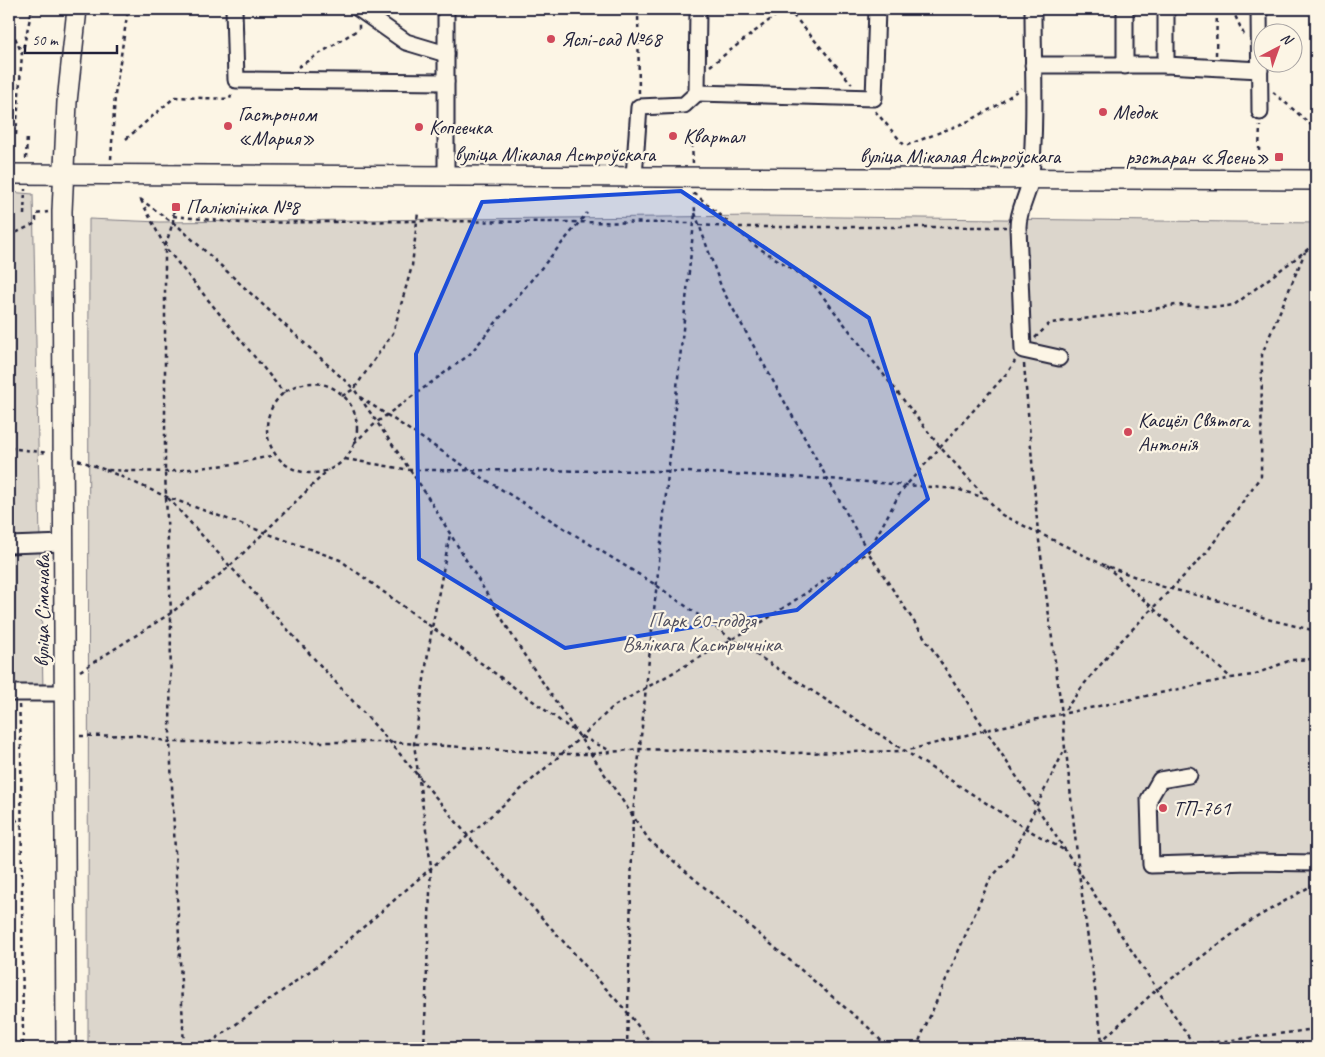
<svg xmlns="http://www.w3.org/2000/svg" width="1325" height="1057" viewBox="0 0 1325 1057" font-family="Caveat,sans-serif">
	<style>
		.green { fill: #dcd6cc; stroke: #7f7c84 }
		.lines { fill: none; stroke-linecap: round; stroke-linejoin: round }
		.minor-casing { stroke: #22223b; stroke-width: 19 }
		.major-casing { stroke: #22223b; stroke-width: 22 }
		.path { stroke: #22223b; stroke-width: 2.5; stroke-dasharray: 4 4; stroke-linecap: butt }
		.minor { stroke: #fcf5e5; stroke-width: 15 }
		.major { stroke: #fcf5e5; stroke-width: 19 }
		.marked { fill: #1d4ed8; fill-opacity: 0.2; stroke: #1d4ed8; stroke-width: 4; stroke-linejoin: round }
		.poi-dot { fill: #d1495b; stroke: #fcf5e5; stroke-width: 2 }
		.labels { text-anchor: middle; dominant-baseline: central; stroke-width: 4.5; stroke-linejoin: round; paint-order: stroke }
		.poi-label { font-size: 21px; fill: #22223b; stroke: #fcf5e5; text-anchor: start }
		.street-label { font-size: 21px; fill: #22223b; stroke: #fcf5e5 }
		.park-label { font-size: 21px; fill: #504f5f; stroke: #fcf5e5 }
	</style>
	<rect width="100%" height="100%" fill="#fcf5e5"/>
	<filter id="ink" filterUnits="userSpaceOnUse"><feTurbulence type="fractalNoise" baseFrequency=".02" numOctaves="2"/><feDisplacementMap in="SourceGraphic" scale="10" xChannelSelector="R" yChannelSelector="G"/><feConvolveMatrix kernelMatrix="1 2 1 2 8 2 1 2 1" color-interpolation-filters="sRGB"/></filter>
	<g filter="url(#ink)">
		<g class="green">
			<polygon points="9,192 33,194 43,690 9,689"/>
			<polygon points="762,216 1316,223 1316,1048 88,1048 89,219 159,222"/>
		</g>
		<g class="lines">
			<defs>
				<g id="minor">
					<polyline points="234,9 236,80 446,82"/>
					<polyline points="359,9 406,42 446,54"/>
					<polyline points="698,9 697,93 874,98 877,9"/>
					<path d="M 1033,9 C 1033,64 1036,120 1031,175 C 1030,193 1018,208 1018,227 L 1023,350 L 1059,358"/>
					<polyline points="1166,9 1166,65"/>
					<polyline points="1259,9 1260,112"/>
					<polyline points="1033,65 1166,65 1260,70"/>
					<polyline points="1125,66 1125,9"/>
					<polyline points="446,176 446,9"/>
					<polyline points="634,177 639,107 684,105 697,93"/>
					<polyline points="9,545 64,543"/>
					<polyline points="9,693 65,693"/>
					<polyline points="1189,775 1160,780 1149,799 1151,865 1250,862 1316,863"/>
				</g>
				<g id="major">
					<polyline points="9,174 1316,180"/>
					<polyline points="66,1048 62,211 67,102 77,9"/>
				</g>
			</defs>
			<use href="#minor" class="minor-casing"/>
			<use href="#major" class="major-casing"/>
			<g class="path">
				<polyline points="638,9 639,95"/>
				<polyline points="788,9 852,84"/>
				<polyline points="1232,9 1245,37"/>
				<polyline points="9,23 22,54"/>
				<polyline points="1216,55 1217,9"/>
				<polyline points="710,66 784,9"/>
				<polyline points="298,67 359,29 359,24"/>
				<polyline points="1273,92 1316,129"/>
				<polyline points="875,111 905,146 969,121 998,105 1021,88"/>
				<polyline points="16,135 22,54 32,9"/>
				<polyline points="126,139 175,97 230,99 232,92"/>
				<polyline points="692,144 693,163"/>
				<polyline points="1259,151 1260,126"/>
				<polyline points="26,159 27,135"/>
				<polyline points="111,159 115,95 128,9"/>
				<polyline points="694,193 757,247 810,280 940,447 1002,515 1104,565 1160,586 1232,604 1267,619 1316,631"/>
				<polyline points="140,199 179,227 354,389 393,333 412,266 418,212"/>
				<polyline points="141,200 165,247 284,393"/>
				<polyline points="174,203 173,222 165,247 165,472 171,613 170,742 184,1048"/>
				<polyline points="695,213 722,289 868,552 1196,1048"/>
				<polyline points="24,215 25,189"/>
				<polyline points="173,216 241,223 417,221 694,223"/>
				<polyline points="699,225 733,227 1006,227"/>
				<polyline points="9,236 36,223 36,214 48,212"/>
				<polyline points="1035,338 1050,323 1132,313 1176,305 1219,307 1234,305 1316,243"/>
				<polyline points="1024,364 1038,533 1062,714"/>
				<circle cx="312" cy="428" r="45"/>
				<polyline points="342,396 354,389 421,486 523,653 649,840 869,1028 888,1048"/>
				<polyline points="360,397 470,470 656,585 732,639 905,751 1025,828 1064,850"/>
				<polyline points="354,443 377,422 469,355 587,213"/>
				<polyline points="9,448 48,453"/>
				<polyline points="345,459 410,470 668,471 828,479 957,489 985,498"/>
				<polyline points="78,460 106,470 165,472 234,464 275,455"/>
				<polyline points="106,470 167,497 340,560 578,734"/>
				<polyline points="168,498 390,742 468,836 628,1013 655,1048"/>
				<polyline points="1106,566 1231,678 1253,675 1291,660 1316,659"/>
				<polyline points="80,671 171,613 229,567 328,470"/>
				<polyline points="19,705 21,742 23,1048"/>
				<polyline points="80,736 136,735 170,742 390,742 560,754 592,754 639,749 795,753 905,751 986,730 1231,678"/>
				<polyline points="582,737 611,751"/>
				<polyline points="1066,750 1079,873 1103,1048"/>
				<polyline points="9,813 21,825"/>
				<polyline points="203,1048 328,958 581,737 614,706 759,624 868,552 901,491 1008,372 1015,361"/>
				<polyline points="424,1048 431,866 414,744 432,628 450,534"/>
				<polyline points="627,1048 633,814 695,213 694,193"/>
				<polyline points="916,1048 990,879 1012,855 1065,749 1062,714 1085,683 1119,643 1207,552 1261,476 1262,354 1305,252"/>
				<polyline points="1094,1048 1156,990 1252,920 1316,883"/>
				<polyline points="1177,1048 1194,1045 1316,1029"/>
			</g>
			<use href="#minor" class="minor"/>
			<use href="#major" class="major"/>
		</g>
	</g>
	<path class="marked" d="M 681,191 L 869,318 L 928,499 L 797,610 L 565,648 L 419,559 L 416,354 L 482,202 Z"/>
	<g class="poi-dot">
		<circle cx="551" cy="39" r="5"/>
		<circle cx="1103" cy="112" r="5"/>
		<circle cx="228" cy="126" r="5"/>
		<circle cx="419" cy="127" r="5"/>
		<circle cx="673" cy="136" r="5"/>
		<rect x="1274" y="152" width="10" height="10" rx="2.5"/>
		<rect x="171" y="202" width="10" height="10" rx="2.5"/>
		<circle cx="1128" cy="432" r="5"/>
		<circle cx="1163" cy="808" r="5"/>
	</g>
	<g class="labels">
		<g class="poi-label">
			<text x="561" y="39">Яслі-сад №68</text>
			<text x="1113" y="112">Медок</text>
			<text x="238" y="114">Гастроном<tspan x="238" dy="24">«Мария»</tspan></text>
			<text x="429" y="127">Копеечка</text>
			<text x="683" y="136">Квартал</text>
			<text x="1269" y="157" text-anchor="end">рэстаран «Ясень»</text>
			<text x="186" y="207">Паліклініка №8</text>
			<text x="1138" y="420">Касцёл Святога<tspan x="1138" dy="24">Антонія</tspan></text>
			<text x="1173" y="808">ТП-761</text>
		</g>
		<g class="street-label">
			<text x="555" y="154">вуліца Мікалая Астроўскага</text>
			<text x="960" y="156">вуліца Мікалая Астроўскага</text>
			<text transform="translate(42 611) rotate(-90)">вуліца Сіманава</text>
		</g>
		<g class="park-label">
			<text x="702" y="620">Парк 60-годдзя<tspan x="702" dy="24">Вялікага Кастрычніка</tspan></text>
		</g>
	</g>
	<rect width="1325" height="1057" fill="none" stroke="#fcf5e5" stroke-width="30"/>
	<rect x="15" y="15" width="1295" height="1027" fill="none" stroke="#22223b" stroke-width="2" filter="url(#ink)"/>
	<g transform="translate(1278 48) rotate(41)"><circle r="24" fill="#fcf5e5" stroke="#a5a1a1"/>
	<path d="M0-4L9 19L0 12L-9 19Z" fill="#d1495b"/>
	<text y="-8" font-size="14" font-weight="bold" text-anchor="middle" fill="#22223b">N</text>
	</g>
	<path d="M25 45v8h92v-8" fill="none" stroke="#22223b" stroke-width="2.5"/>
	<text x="32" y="45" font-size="15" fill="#22223b" stroke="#fcf5e5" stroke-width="4" paint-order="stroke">50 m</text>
</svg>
